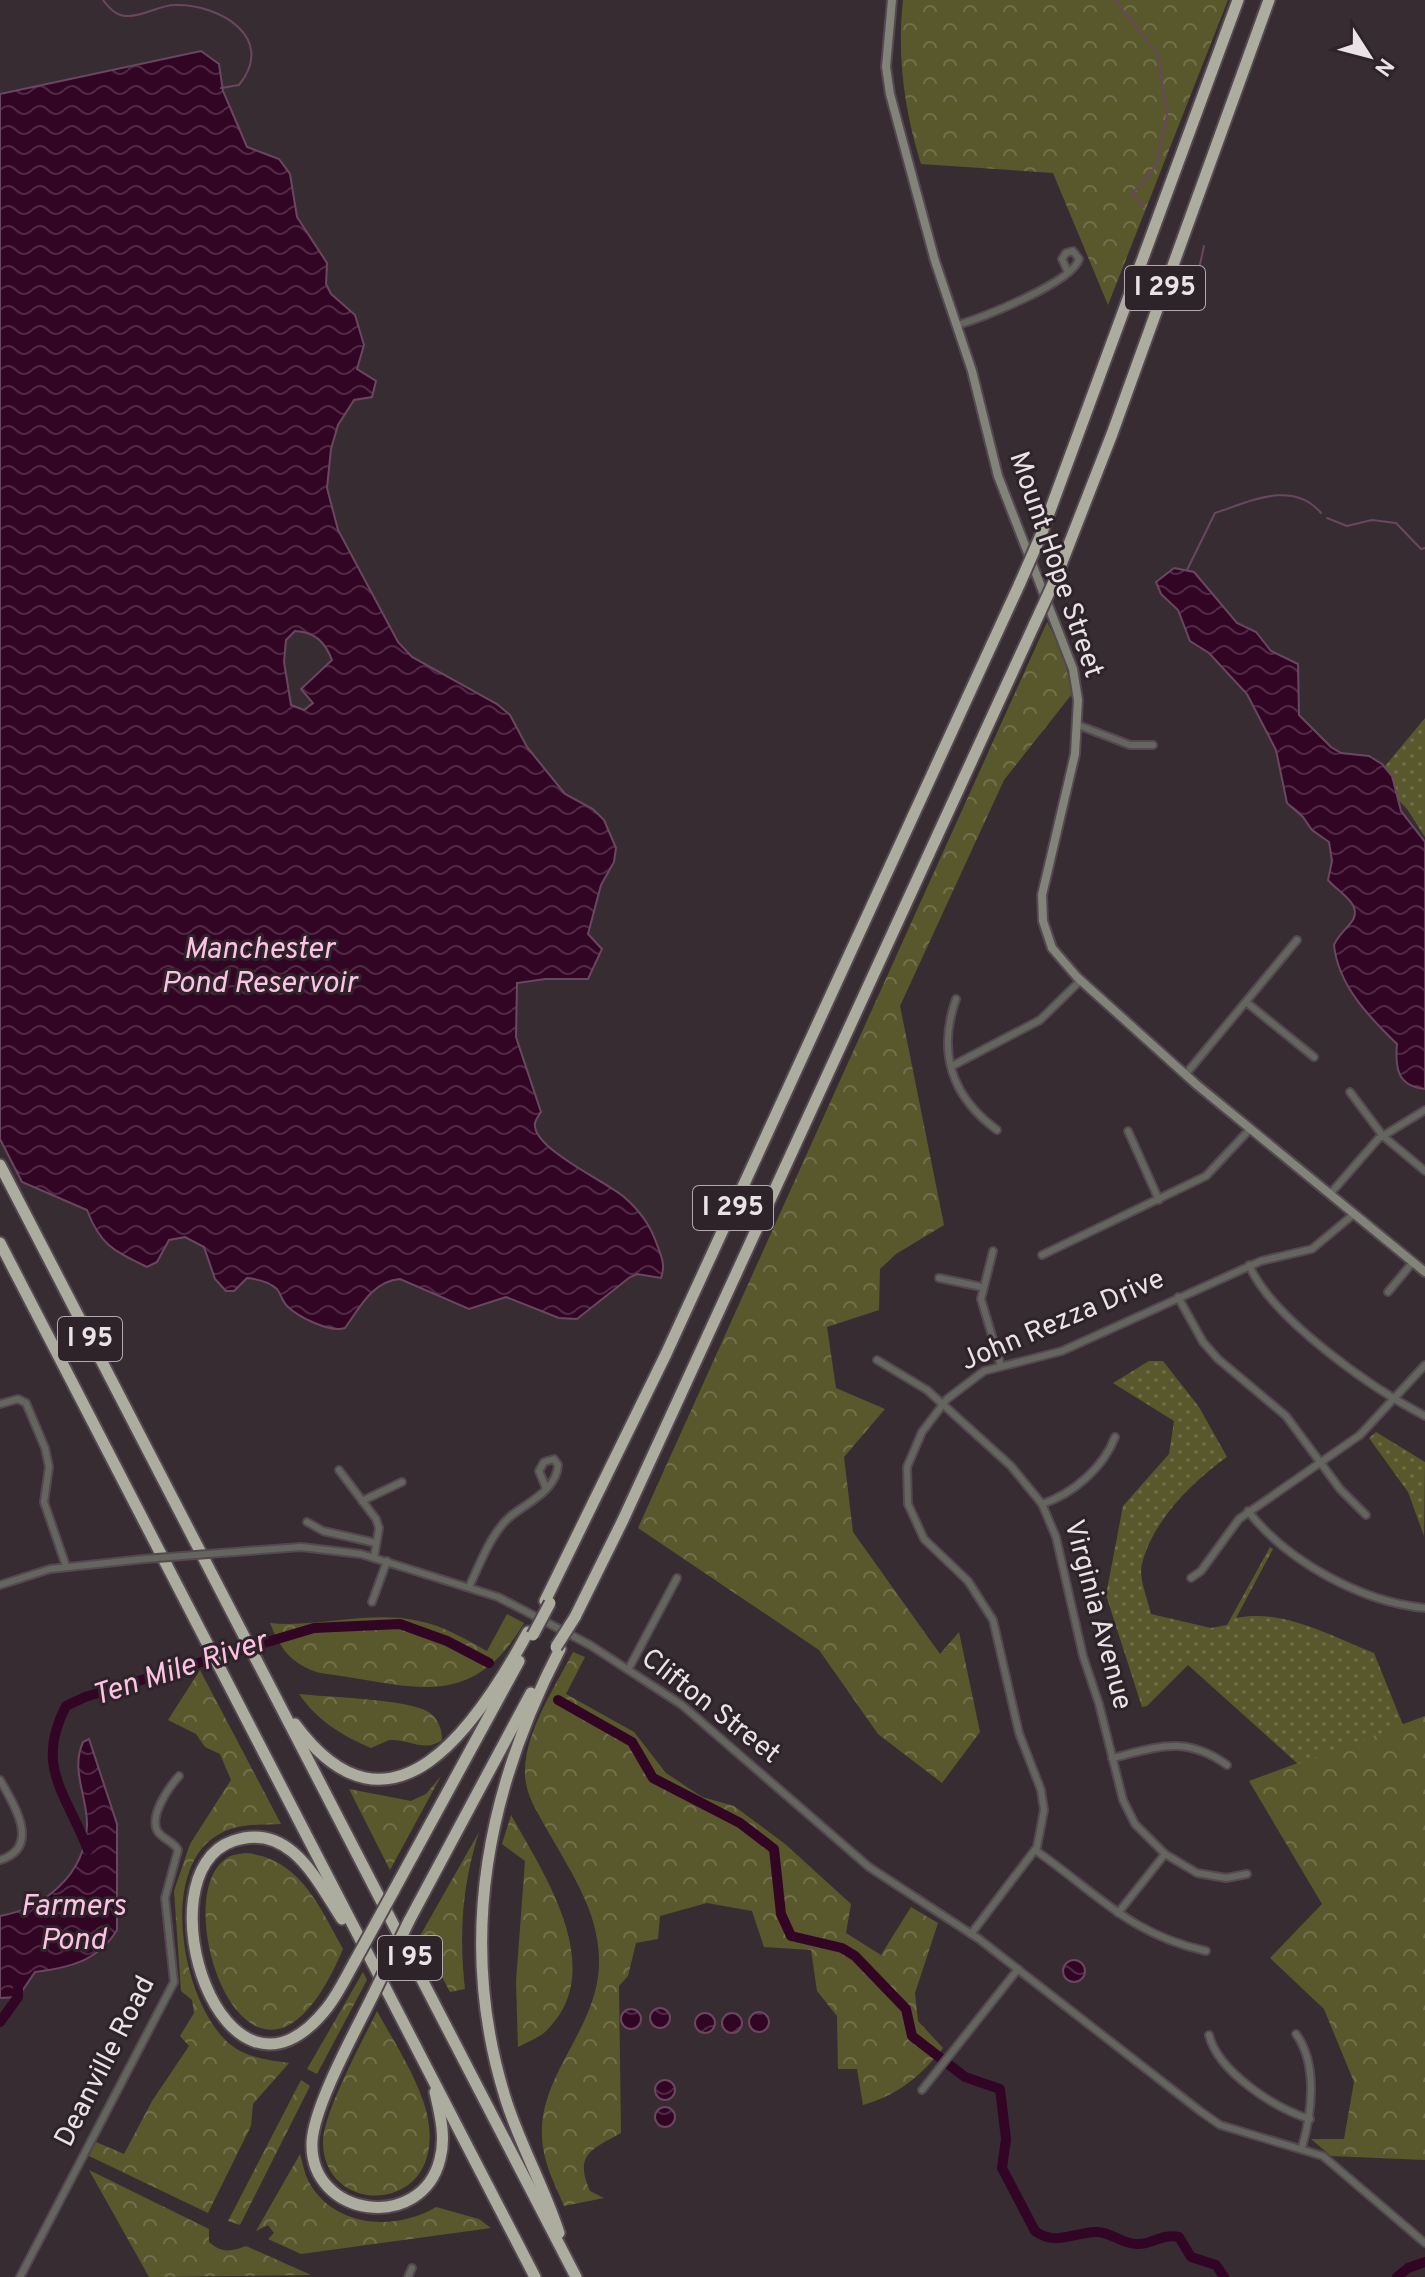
<svg xmlns="http://www.w3.org/2000/svg" width="1425" height="2277" viewBox="0 0 1425 2277" font-family="Overpass,sans-serif">
	<style>
		.forest { fill: url(#forest-crowns) }
		.park { fill: url(#park-dots) }
		.water { fill: url(#water-waves); stroke: #6a475f; stroke-width: 2; fill-rule: evenodd }
		.lines { fill: none; stroke-linecap: round; stroke-linejoin: round }
		.stream { stroke: #6a475f; stroke-width: 2 }
		.river { stroke: #330525; stroke-width: 10 }
		.street-casing { stroke: #544950; stroke-width: 10 }
		.secondary-casing { stroke: #544950; stroke-width: 12 }
		.highway-casing { stroke: #544950; stroke-width: 15 }
		.street { stroke: #65655f; stroke-width: 6 }
		.secondary { stroke: #828379; stroke-width: 8 }
		.highway { stroke: #adad9f; stroke-width: 11 }
		.street-bridge-casing { stroke: #544950; stroke-width: 10; stroke-linecap: butt }
		.highway-bridge-casing { stroke: #544950; stroke-width: 15; stroke-linecap: butt }
		.street-bridge { stroke: #65655f; stroke-width: 6 }
		.highway-bridge { stroke: #adad9f; stroke-width: 11 }
		.labels { text-anchor: middle; dominant-baseline: central; stroke-width: 6; stroke-linejoin: round; paint-order: stroke }
		.shield { fill: #2e2329; stroke: #b1a9ad; stroke-width: 2 }
		.shield-label { font-size: 26px; font-weight: bold; fill: #e9e2e6 }
		.street-label { font-size: 28px; fill: #e9e2e6; stroke: #2e2329 }
		.water-label { font-size: 30px; font-style: italic; fill: #fec2e5; stroke: #2e2329 }
	</style>
	<defs>
		<pattern id="forest-crowns" width="20" height="18" patternUnits="userSpaceOnUse" patternTransform="scale(2)"><rect width="20" height="18" fill="#59582c"/><path d="M2 6a3 3 0 1 1 6 0M12 15a3 3 0 1 1 6 0" fill="none" stroke="#71704b"/></pattern>
		<pattern id="park-dots" width="8" height="8" patternUnits="userSpaceOnUse" patternTransform="scale(2)"><rect width="8" height="8" fill="#59582c"/><path d="M2 2h.1M6 6h.1" fill="none" stroke="#71704b" stroke-width="1.8" stroke-linecap="round"/></pattern>
		<pattern id="water-waves" width="16" height="10" patternUnits="userSpaceOnUse" patternTransform="scale(2)"><rect width="16" height="10" fill="#330525"/><path d="M0 5q4-4 8 0t8 0" fill="none" stroke="#512945"/></pattern>
	</defs>
	<rect width="100%" height="100%" fill="#382c33"/>
	<g class="forest">
		<path d="M 903,0 L 1228,0 L 1108,305 L 1053,173 L 921,164 C 904,110 897,56 903,0 Z"/>
		<polygon points="1047,622 1063,652 1072,694 1004,780 900,1006 944,1225 896,1254 880,1269 879,1310 827,1327 836,1388 885,1409 844,1457 853,1532 940,1654 959,1632 980,1732 942,1783 878,1734 819,1650 638,1528"/>
		<path d="M 507,1614 L 524,1623 C 470,1715 409,1684 320,1673 C 291,1664 281,1650 270,1623 C 319,1628 370,1610 419,1621 C 444,1626 465,1639 487,1651 Z"/>
		<path d="M 573,1652 L 585,1657 L 566,1694 L 634,1732 L 666,1773 L 702,1797 L 734,1806 L 785,1844 L 851,1904 L 846,1933 L 881,1955 L 911,1907 L 938,1923 L 915,1993 L 918,2021 L 943,2048 C 921,2076 898,2095 863,2105 L 857,2069 L 838,2069 L 837,2016 L 817,1991 L 811,1950 L 764,1947 L 752,1911 L 707,1903 L 660,1916 L 658,1939 L 636,1943 L 628,1976 L 619,1986 L 621,2133 C 591,2150 574,2154 590,2191 L 604,2198 L 564,2206 C 558,2191 550,2176 546,2161 C 524,2085 596,2038 599,1966 C 601,1913 570,1871 545,1826 C 535,1808 524,1791 525,1770 C 526,1730 555,1687 573,1652 Z"/>
		<path d="M 200,1670 L 281,1824 C 258,1825 236,1823 216,1836 C 157,1873 184,2008 231,2045 C 247,2058 270,2060 289,2063 L 253,2104 L 251,2126 L 208,2213 L 89,2156 L 96,2142 L 124,2154 L 152,2101 L 189,2046 L 180,2036 L 194,2013 L 192,2000 L 181,1991 L 174,1891 L 190,1844 L 231,1780 L 220,1754 L 205,1747 L 196,1734 L 168,1720 Z"/>
		<path d="M 299,1694 C 325,1697 412,1699 430,1713 C 439,1720 442,1730 442,1740 C 424,1753 410,1739 390,1740 C 385,1741 377,1746 371,1748 C 341,1735 318,1721 299,1694 Z"/>
		<polygon points="1425,1716 1425,2160 1331,2156 1311,2139 1344,2139 1354,2082 1324,2009 1270,1958 1322,1904 1249,1781"/>
		<polygon points="441,1776 390,1870 349,1789 411,1801 426,1794"/>
		<path d="M 511,1815 C 544,1874 610,1971 545,2032 C 538,2038 526,2043 518,2047 L 516,1982 L 525,1861 L 502,1844 Z"/>
		<path d="M 479,1832 C 462,1886 459,1933 465,1989 L 450,1992 L 420,1936 Z"/>
		<path d="M 245,1853 C 299,1857 320,1907 343,1949 C 254,2159 163,1898 227,1858 C 231,1855 239,1854 245,1853 Z"/>
		<polygon points="363,1972 367,1980 317,2074 307,2069"/>
		<path d="M 377,2011 C 394,2042 416,2075 426,2110 C 453,2216 322,2220 323,2141 C 324,2111 363,2040 377,2011 Z"/>
		<polygon points="301,2080 310,2086 240,2225 228,2221"/>
		<path d="M 300,2154 C 303,2164 305,2176 310,2184 C 336,2228 396,2231 436,2207 L 479,2219 L 491,2228 L 301,2254 L 268,2239 L 274,2233 L 268,2225 L 256,2231 Z"/>
		<path d="M 89,2170 L 209,2229 L 209,2242 C 221,2253 231,2252 246,2246 L 311,2275 L 149,2277 Z"/>
	</g>
	<g class="park">
		<polygon points="1425,718 1425,837 1407,809 1376,777"/>
		<path d="M 1149,1361 L 1163,1361 L 1199,1407 L 1227,1457 C 1192,1482 1153,1520 1142,1564 C 1138,1577 1148,1600 1151,1614 L 1211,1628 L 1227,1625 L 1270,1547 L 1273,1549 L 1236,1618 C 1282,1608 1331,1636 1374,1653 L 1403,1725 L 1298,1764 L 1188,1665 L 1147,1706 L 1142,1707 L 1106,1595 L 1123,1506 L 1169,1454 L 1174,1421 L 1113,1383 Z"/>
		<polygon points="1376,1432 1425,1462 1424,1536 1408,1492 1369,1438"/>
	</g>
	<g class="water">
		<path d="M 201,51 L 219,64 L 223,91 L 247,147 L 279,159 L 290,174 L 297,217 L 327,263 L 326,284 L 331,294 L 355,315 L 364,345 L 357,369 L 376,381 L 372,397 L 354,400 L 338,425 L 331,449 L 327,488 L 338,530 L 398,642 L 412,657 L 497,704 L 510,715 L 527,747 L 565,794 L 593,809 L 604,820 L 616,848 L 614,862 L 601,885 L 588,934 L 602,949 L 588,979 L 545,979 L 517,983 L 516,1037 L 541,1112 C 539,1115 536,1119 535,1123 C 531,1148 607,1182 624,1197 C 638,1209 650,1225 656,1242 C 661,1256 666,1264 661,1278 L 637,1274 L 630,1277 L 577,1319 L 559,1318 L 506,1297 L 469,1309 L 400,1279 C 373,1281 360,1307 345,1328 C 330,1333 298,1317 287,1306 C 282,1301 281,1294 277,1289 C 268,1281 258,1279 247,1278 L 234,1291 L 226,1291 L 215,1279 L 204,1247 L 185,1237 L 169,1240 L 157,1262 L 147,1267 C 114,1251 100,1245 87,1210 L 22,1182 L 0,1139 L 0,94 ZM 295,631 C 315,632 325,642 332,660 L 301,689 L 313,703 L 304,710 L 291,705 L 284,662 L 286,640 Z"/>
		<path d="M 1174,568 L 1194,572 L 1237,623 L 1256,632 L 1271,651 L 1298,664 L 1299,715 L 1331,747 L 1341,753 L 1369,756 L 1382,764 L 1392,776 L 1401,811 L 1425,842 L 1425,1089 C 1397,1086 1395,1068 1397,1044 C 1369,1017 1338,985 1334,945 C 1338,936 1343,932 1349,925 C 1367,906 1340,894 1328,880 L 1332,861 L 1329,842 L 1312,830 L 1303,817 L 1287,803 L 1276,750 L 1247,694 L 1209,653 L 1190,641 L 1178,610 L 1161,594 L 1156,582 Z"/>
		<path d="M 89,1739 L 117,1824 L 117,1930 C 98,1961 69,1968 35,1972 L 18,1997 L 0,1998 L 0,1916 C 44,1908 85,1875 87,1826 C 88,1797 70,1771 83,1742 Z"/>
		<circle cx="1074" cy="1971" r="11"/>
		<circle cx="660" cy="2018" r="10"/>
		<circle cx="631" cy="2019" r="10"/>
		<circle cx="759" cy="2022" r="10"/>
		<circle cx="732" cy="2023" r="10"/>
		<circle cx="705" cy="2023" r="10"/>
		<circle cx="665" cy="2090" r="10"/>
		<circle cx="665" cy="2117" r="10"/>
	</g>
	<g class="lines">
		<g class="stream">
			<path d="M 103,0 C 109,8 116,16 127,16 C 143,17 159,5 175,5 C 220,4 277,38 239,85 L 221,88"/>
			<polyline points="1115,0 1158,55 1167,115 1156,166 1132,194 1144,207"/>
			<polyline points="1179,305 1197,278 1204,246"/>
			<polyline points="1327,518 1347,526 1372,520 1396,523 1421,549 1425,548"/>
			<path d="M 1187,570 L 1215,513 C 1249,502 1293,479 1321,513"/>
		</g>
		<g class="river">
			<path d="M 558,1700 L 632,1742 L 653,1778 L 740,1823 L 774,1849 L 781,1914 L 791,1936 L 842,1948 L 855,1956 L 906,2009 L 912,2036 L 965,2077 L 1000,2089 L 1006,2139 L 1002,2168 L 1035,2231 C 1055,2246 1073,2233 1095,2232 C 1110,2231 1121,2244 1137,2244 C 1152,2245 1162,2233 1179,2237 L 1191,2257 L 1216,2265 L 1224,2277"/>
			<path d="M 88,1850 C 67,1794 34,1767 66,1706 L 85,1697 L 314,1628 L 400,1624 L 447,1641 L 489,1663"/>
			<polyline points="0,2022 18,1997 18,1985"/>
			<polyline points="1397,2277 1408,2268 1425,2262"/>
		</g>
		<defs>
			<g id="street">
				<path d="M 958,325 C 983,317 1072,283 1079,259 L 1073,251 L 1066,253 L 1062,259 L 1068,272"/>
				<polyline points="1078,725 1130,745 1153,745"/>
				<path d="M 956,999 C 937,1053 952,1097 997,1130"/>
				<polyline points="1246,1002 1314,1057"/>
				<polyline points="952,1066 1040,1020 1081,980"/>
				<polyline points="1185,1075 1297,940"/>
				<polyline points="1350,1092 1383,1136 1425,1171"/>
				<polyline points="1128,1131 1159,1200"/>
				<polyline points="1330,1194 1378,1139 1425,1110"/>
				<polyline points="993,1251 981,1299 1001,1366"/>
				<polyline points="1042,1255 1206,1176 1250,1129"/>
				<path d="M 1249,1265 C 1272,1319 1373,1389 1425,1416"/>
				<polyline points="939,1278 982,1287"/>
				<polyline points="1388,1292 1413,1262"/>
				<polyline points="1178,1297 1203,1342 1218,1359 1286,1416 1340,1489 1366,1515"/>
				<polyline points="877,1360 927,1390 1011,1466 1042,1504 1056,1537 1083,1656 1099,1704 1123,1800 1135,1824 1165,1854 1197,1873 1226,1878 1247,1874"/>
				<polyline points="0,1404 18,1399 26,1403 45,1448 49,1467 44,1502 66,1566"/>
				<polyline points="339,1470 376,1519 379,1528 374,1558"/>
				<polyline points="362,1501 402,1482"/>
				<path d="M 1042,1504 C 1073,1494 1104,1467 1115,1437"/>
				<path d="M 1248,1511 C 1287,1561 1361,1602 1425,1608"/>
				<polyline points="307,1522 323,1531 376,1543"/>
				<polyline points="221,1553 301,1547 361,1554 498,1597 590,1645 682,1705 869,1867 979,1939 1200,2111 1220,2125 1323,2156 1425,2243"/>
				<polyline points="1191,1578 1201,1571 1239,1519 1360,1435 1425,1365"/>
				<polyline points="0,1585 50,1569 144,1559"/>
				<path d="M 469,1587 C 480,1564 491,1532 512,1515 C 529,1502 557,1489 558,1465 L 554,1459 L 544,1462 L 539,1471 L 546,1488"/>
				<polyline points="372,1602 387,1561"/>
				<polyline points="629,1668 677,1578"/>
				<path d="M 1112,1758 C 1158,1747 1185,1735 1227,1765"/>
				<path d="M 0,1780 C 15,1806 41,1847 0,1860"/>
				<path d="M 1035,1850 C 1097,1893 1129,1934 1206,1951"/>
				<polyline points="1118,1913 1165,1854"/>
				<polyline points="971,1934 1037,1847 1044,1810 1041,1790 1019,1733 993,1620 968,1581 924,1539 908,1504 907,1467 922,1432 947,1399 984,1371 1062,1351 1261,1261 1312,1249 1354,1214"/>
				<path d="M 1296,2034 C 1318,2064 1312,2113 1302,2147"/>
				<path d="M 1209,2035 C 1218,2072 1276,2109 1310,2119"/>
				<polyline points="922,2090 1018,1969"/>
				<path d="M 20,2277 L 174,1982 L 165,1898 L 178,1850 C 173,1841 164,1840 158,1832 C 148,1817 169,1787 179,1776"/>
				<polyline points="408,2277 412,2268"/>
			</g>
			<polyline id="secondary" points="892,0 886,67 890,94 935,261 972,371 998,476 1073,669 1078,700 1075,754 1042,895 1043,921 1052,948 1077,977 1197,1085 1425,1272"/>
			<g id="highway">
				<polyline points="1041,535 1238,0"/>
				<polyline points="1057,575 1112,434 1269,0"/>
				<polyline points="0,1165 576,2277"/>
				<polyline points="0,1243 535,2277"/>
				<polyline points="545,1601 666,1354 1020,583"/>
				<polyline points="575,1617 623,1520 1035,623"/>
				<path d="M 295,1724 C 391,1855 478,1724 528,1632"/>
				<polyline points="393,1892 519,1661"/>
				<path d="M 342,1919 C 317,1881 290,1821 233,1841 C 139,1873 223,2139 327,2008 C 338,1994 346,1977 355,1961"/>
				<polyline points="409,1921 531,1693"/>
				<path d="M 373,1995 C 356,2030 314,2105 312,2142 C 309,2218 422,2233 440,2159 C 446,2137 440,2114 435,2092"/>
				<path d="M 559,2233 C 544,2186 519,2143 505,2097 C 457,1942 487,1790 560,1649"/>
			</g>
		</defs>
		<use href="#street" class="street-casing"/>
		<use href="#secondary" class="secondary-casing"/>
		<use href="#highway" class="highway-casing"/>
		<use href="#street" class="street"/>
		<use href="#secondary" class="secondary"/>
		<use href="#highway" class="highway"/>
		<defs>
			<polyline id="street-bridge" points="144,1559 221,1553"/>
			<g id="highway-bridge">
				<polyline points="1020,583 1041,535"/>
				<polyline points="1035,623 1057,575"/>
				<polyline points="533,1635 550,1603"/>
				<polyline points="556,1647 575,1617"/>
				<polyline points="355,1961 393,1892"/>
				<polyline points="373,1995 409,1921"/>
			</g>
		</defs>
		<use href="#street-bridge" class="street-bridge-casing"/>
		<use href="#highway-bridge" class="highway-bridge-casing"/>
		<use href="#street-bridge" class="street-bridge"/>
		<use href="#highway-bridge" class="highway-bridge"/>
	</g>
	<g class="labels">
		<g class="shield">
			<rect x="1125" y="266" width="80" height="44" rx="6"/>
			<rect x="693" y="1186" width="80" height="44" rx="6"/>
			<rect x="58" y="1317" width="64" height="44" rx="6"/>
			<rect x="378" y="1936" width="64" height="44" rx="6"/>
		</g>
		<g class="shield-label">
			<text x="1165" y="288">I 295</text>
			<text x="733" y="1208">I 295</text>
			<text x="90" y="1339">I 95</text>
			<text x="410" y="1958">I 95</text>
		</g>
		<g class="street-label">
			<text transform="translate(1055 565) rotate(71)">Mount Hope Street</text>
			<text transform="translate(1063 1321) rotate(-23)">John Rezza Drive</text>
			<text transform="translate(1097 1615) rotate(75)">Virginia Avenue</text>
			<text transform="translate(710 1707) rotate(38)">Clifton Street</text>
			<text transform="translate(106 2062) rotate(-63)">Deanville Road</text>
		</g>
		<g class="water-label">
			<text x="259" y="950">Manchester<tspan x="259" dy="34">Pond Reservoir</tspan></text>
			<text transform="translate(180 1670) rotate(-18)">Ten Mile River</text>
			<text x="73" y="1907">Farmers<tspan x="73" dy="34">Pond</tspan></text>
		</g>
	</g>
	<g transform="translate(1369 56) rotate(126)" stroke="#2e2329" stroke-width="6" paint-order="stroke">
	<path d="M0-6L14 30L0 20L-14 30Z" fill="#e9e2e6"/>
	<text y="-12" font-size="22" font-weight="bold" text-anchor="middle" fill="#e9e2e6">N</text>
	</g>
</svg>
